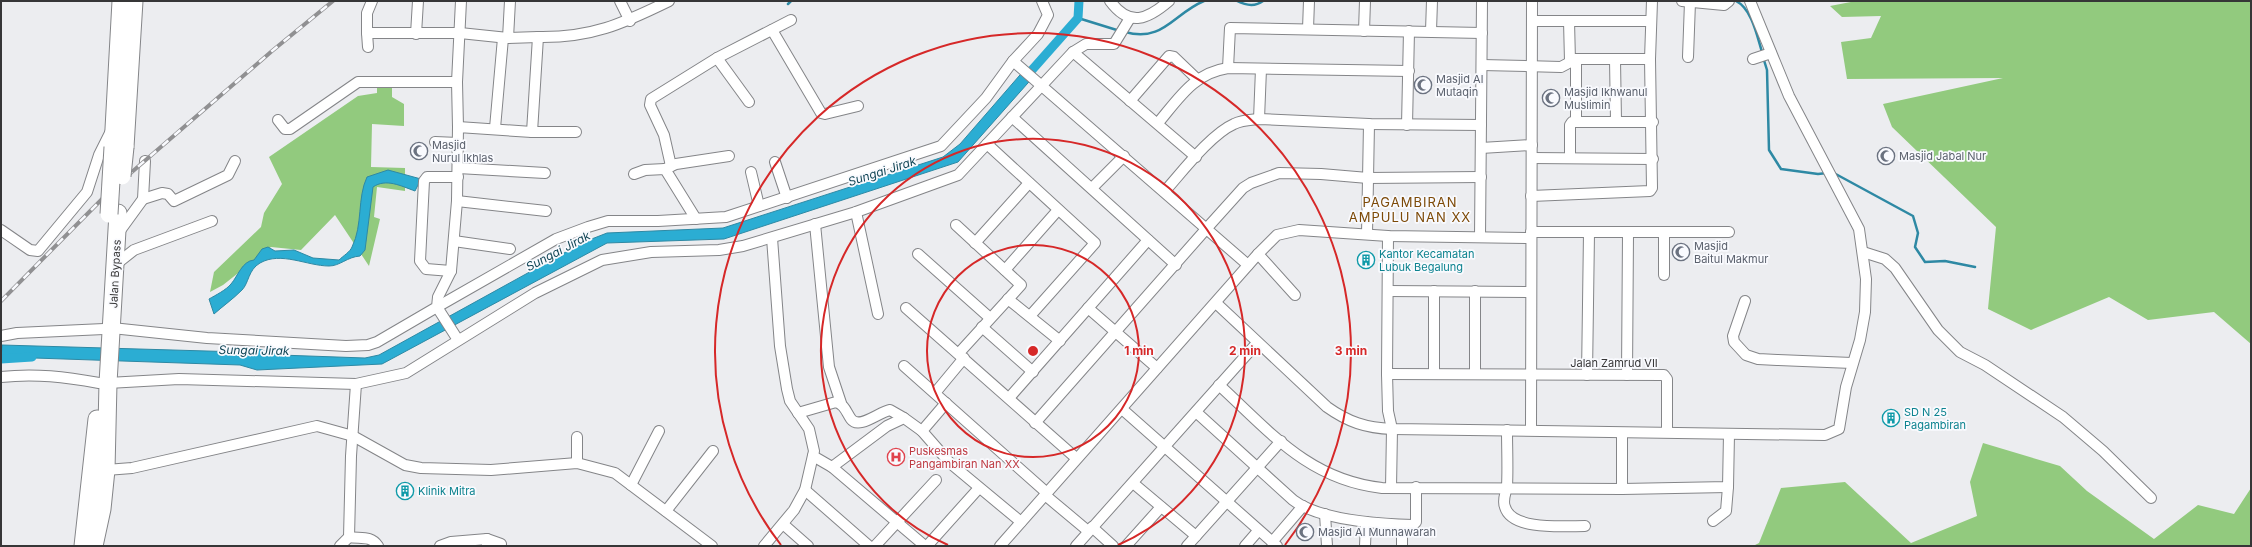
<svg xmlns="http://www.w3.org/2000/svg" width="2252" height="547" viewBox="0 0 2252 547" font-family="Inter,sans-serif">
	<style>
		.forest { fill: #92ca7e }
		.water { fill: #2badd3; stroke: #2e89a4 }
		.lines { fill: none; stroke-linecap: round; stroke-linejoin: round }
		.stream { stroke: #2e89a4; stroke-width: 2.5 }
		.canal { stroke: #2badd3; stroke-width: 9 }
		.minor-casing { stroke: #848588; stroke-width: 12 }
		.trunk-casing { stroke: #848588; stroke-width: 19 }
		.minor { stroke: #fff; stroke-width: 10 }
		.trunk { stroke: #fff; stroke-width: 17 }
		.rail-casing { stroke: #909092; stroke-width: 4 }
		.rail { stroke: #f9fafe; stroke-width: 2.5; stroke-dasharray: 8; stroke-linecap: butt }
		.trunk-bridge-casing { stroke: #848588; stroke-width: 19; stroke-linecap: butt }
		.trunk-bridge { stroke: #fff; stroke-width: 17 }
		.ring { fill: none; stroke: #d62828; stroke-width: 2 }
		.labels { text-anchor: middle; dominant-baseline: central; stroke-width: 3.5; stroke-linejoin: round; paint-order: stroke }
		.worship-label { font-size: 11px; fill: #5b616d; stroke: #f9fafe; text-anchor: start }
		.culture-label { font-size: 11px; fill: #0d838f; stroke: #f9fafe; text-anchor: start }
		.street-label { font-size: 11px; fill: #363637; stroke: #f9fafe }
		.health-label { font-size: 11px; fill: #be3a42; stroke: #f9fafe; text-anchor: start }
		.water-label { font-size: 12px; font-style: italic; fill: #134757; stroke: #f9fafe }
		.quarter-label { font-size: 13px; letter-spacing: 1px; fill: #7d4a08; stroke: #f9fafe }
		.centre { fill: #d62828; stroke: #f9fafe; stroke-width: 2 }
		.ring-label { font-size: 12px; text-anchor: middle; font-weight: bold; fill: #d62828; stroke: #f9fafe; stroke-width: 3.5; stroke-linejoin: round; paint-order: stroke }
	</style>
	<rect width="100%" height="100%" fill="#ecedf0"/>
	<g class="forest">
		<polygon points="1856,1 2251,1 2251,344 2214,312 2148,320 2109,297 2031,330 1988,309 1996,227 1892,127 1883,104 2003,78 1847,79 1841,42 1871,38 1881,16 1842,17 1830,6"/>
		<polygon points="377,79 392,79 392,97 404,104 404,126 372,124 371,167 405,168 405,191 377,187 374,217 380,219 369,266 335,215 301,250 271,247 223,285 210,292 214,272 261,227 264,213 282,184 269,157 358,96 377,93"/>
		<polygon points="1983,443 2060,466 2087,491 2154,539 2198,505 2234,514 2251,488 2251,546 1753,546 1759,543 1781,488 1845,482 1911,543 1977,516 1970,482"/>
	</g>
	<g class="water">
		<polygon points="1026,68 1035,75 958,162 724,239 607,243 382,364 257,370 240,365 5,357 1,359 2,345 241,352 258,349 280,355 365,358 379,355 584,242 607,233 723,228 943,157 960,144"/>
		<path d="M 388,170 L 421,179 L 415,191 C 401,186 386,178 373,187 L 365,250 L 360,256 C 347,257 340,266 329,266 C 307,266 281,251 260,263 C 248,270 249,283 242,290 C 233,299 223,306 214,314 L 209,299 C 216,295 226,290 231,284 C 238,276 242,261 254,260 L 262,249 L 268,247 L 275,251 L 294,250 L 313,258 L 339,260 C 343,256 350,252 352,247 C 363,225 357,198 367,177 Z"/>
	</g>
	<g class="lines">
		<g class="stream">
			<path d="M 1237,1 C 1245,5 1255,7 1263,1"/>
			<path d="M 1736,1 C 1752,9 1757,36 1762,52"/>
			<polyline points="788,4 791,1"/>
			<polyline points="1078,18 1120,31"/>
			<path d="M 1125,32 C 1163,43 1174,13 1204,1"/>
			<polyline points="1763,57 1767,70 1769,150 1781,169 1818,174 1827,173"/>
			<polyline points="1832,172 1913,216 1918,233 1915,247 1925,262 1945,261 1975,267"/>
		</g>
		<g class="canal">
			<polyline points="1024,79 1078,18 1079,1"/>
			<polyline points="1,359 32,357"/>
		</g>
		<defs>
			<g id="minor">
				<polyline points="372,1 367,13 367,33 460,33 508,38 538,37"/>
				<polyline points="620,1 630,21"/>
				<path d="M 1110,1 C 1130,28 1148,19 1169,1"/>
				<polyline points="1682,1 1724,5 1729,1"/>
				<polyline points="1532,21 1651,21"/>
				<polyline points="1569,21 1570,61"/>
				<polyline points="1308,29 1309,1"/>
				<polyline points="772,30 821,113 825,114 858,106"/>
				<polyline points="1364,31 1365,1"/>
				<polyline points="1431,31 1432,1"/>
				<polyline points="367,33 368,47"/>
				<polyline points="416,34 418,1"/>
				<polyline points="508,38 510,1"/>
				<polyline points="1073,52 1196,157"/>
				<polyline points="1688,57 1690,2"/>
				<polyline points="717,58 749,102"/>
				<polyline points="1576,59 1576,121"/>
				<polyline points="1753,59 1771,53"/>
				<polyline points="1615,60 1616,121"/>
				<polyline points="1013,61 1248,265"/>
				<polyline points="1482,65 1561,67 1576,59 1650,59"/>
				<polyline points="1228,68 1230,28 1482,33"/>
				<polyline points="1130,101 1169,56 1174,57 1197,79"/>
				<polyline points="1012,117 1176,265"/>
				<polyline points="1259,119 1261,69"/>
				<polyline points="278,120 285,129 290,129 358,82 457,82"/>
				<path d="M 1158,123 C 1179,98 1194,73 1228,68 L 1409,71"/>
				<polyline points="1407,125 1409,31"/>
				<polyline points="458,127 457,82 461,1"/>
				<polyline points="495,128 503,38"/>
				<path d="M 532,132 L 538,37 C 591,38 622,24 669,1"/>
				<polyline points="435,142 458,143"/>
				<polyline points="987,144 1095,243 1030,316"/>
				<polyline points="1481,148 1532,145"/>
				<polyline points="1532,158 1653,159"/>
				<polyline points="1570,158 1570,125 1572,122 1653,122"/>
				<polyline points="775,162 787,198"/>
				<polyline points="671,166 664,135 650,105 651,99 717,58 791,20"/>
				<polyline points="458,168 545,173"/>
				<polyline points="665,169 676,164 729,156"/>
				<polyline points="751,172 759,206"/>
				<polyline points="634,174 645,170 665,169 696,219"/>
				<polyline points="1092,188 1124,156"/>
				<path d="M 1165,191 C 1182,172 1211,134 1234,124 C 1242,120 1251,120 1259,119 L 1369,124 L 1481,125"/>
				<polyline points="1531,196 1650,191 1652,188 1650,59 1652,1"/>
				<polyline points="143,199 162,193 168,194 174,201 228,175 235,161"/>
				<polyline points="457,201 546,211"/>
				<polyline points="856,212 878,314"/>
				<polyline points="815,224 829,367 841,403"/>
				<polyline points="956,225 1021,285 959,353"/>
				<polyline points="1,230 30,250 38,251 87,192 99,155 111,131"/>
				<polyline points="119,232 143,199 145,161"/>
				<polyline points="1531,232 1729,232"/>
				<polyline points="1664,233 1664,275"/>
				<polyline points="1367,234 1369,124"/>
				<polyline points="1388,236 1387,374 1388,411 1392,429 1391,488"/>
				<polyline points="1480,237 1482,1"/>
				<polyline points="454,241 510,249"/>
				<polyline points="975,243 1029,183"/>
				<polyline points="1863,252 1885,259 1895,268 1938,330 1960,352 1985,365 2063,417 2103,451 2151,498"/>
				<polyline points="918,254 990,318"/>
				<polyline points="1258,254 1295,295"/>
				<polyline points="115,265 134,250 212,221"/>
				<polyline points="1005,270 1058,210"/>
				<polyline points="451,271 426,269 420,261 424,181 427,177 458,177"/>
				<polyline points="1388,291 1531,292"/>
				<polyline points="1475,291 1475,374"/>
				<polyline points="1008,299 1060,341"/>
				<polyline points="1745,301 1733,336 1734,342 1746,355 1758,359 1777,360 1852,363"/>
				<path d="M 1216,303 L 1327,407 C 1348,422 1366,428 1392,429 L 1825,435 L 1839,429 L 1846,387 L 1860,340 L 1865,312 L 1866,279 L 1859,229 L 1789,96 L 1750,1"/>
				<polyline points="906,308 1076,458"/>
				<polyline points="1088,308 1157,368"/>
				<polyline points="982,327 1033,372"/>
				<polyline points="112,328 207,338 346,346 368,345 377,342 437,307 438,297 451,271 457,201 458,127 532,132 576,132"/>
				<polyline points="1,336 17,333 104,329"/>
				<polyline points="458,340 437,307 556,239 588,227 608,221 658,221 726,217 941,146 986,98 1013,61 1038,34 1048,15 1042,1"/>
				<polyline points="904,366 1047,493"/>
				<polyline points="1387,374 1664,375 1667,379 1667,432"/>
				<polyline points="1434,374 1434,291"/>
				<polyline points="1587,375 1589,233"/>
				<polyline points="1627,375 1628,234"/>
				<path d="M 1,377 C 35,373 66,377 99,383"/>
				<polyline points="108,383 179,379 356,384 406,373 535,293 602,260 651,252 719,250 743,246 856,212 958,175 1073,52 1086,44 1114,44 1130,18"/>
				<path d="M 1219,385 C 1270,432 1309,480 1382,488 L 1622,489 L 1728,487 L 1729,434"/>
				<polyline points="935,393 964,358"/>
				<polyline points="1009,398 1148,240"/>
				<polyline points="1122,409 1277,546"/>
				<path d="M 1196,412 L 1293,500 C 1319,520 1380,524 1413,525 L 1416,522 L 1416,487"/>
				<path d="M 798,413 L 836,402 C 845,405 846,412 851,419 C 859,430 879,412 890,410 L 904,418"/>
				<polyline points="1035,423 1207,228 1243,188 1251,183 1279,173 1321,174 1368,178 1481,177"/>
				<path d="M 1507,430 C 1507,449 1508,468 1507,486 C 1506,493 1502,500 1505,507 C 1512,531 1565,526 1585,526"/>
				<polyline points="1531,430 1532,1"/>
				<polyline points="922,431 946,403"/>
				<polyline points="813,456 832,467 887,426 904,418 922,431 950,463 1021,522"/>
				<polyline points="577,463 577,437"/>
				<polyline points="832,467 925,546"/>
				<polyline points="106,470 132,468 317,426 353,436 405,465 421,468 491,470 577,463 615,473 712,546"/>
				<polyline points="1133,483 1196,536"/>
				<polyline points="631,485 659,431"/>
				<polyline points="1622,489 1622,433"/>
				<polyline points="805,490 869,546"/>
				<polyline points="1045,495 1088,531"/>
				<polyline points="666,511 713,451"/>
				<polyline points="1325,514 1327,546"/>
				<polyline points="1713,521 1726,511 1728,487"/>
				<polyline points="783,524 808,546"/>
				<polyline points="1402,525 1402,546"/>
				<polyline points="1092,527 1113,546"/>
				<path d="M 349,537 C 360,539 371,535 378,546"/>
				<polyline points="487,539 501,544"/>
				<polyline points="1272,542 1303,506"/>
				<polyline points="340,546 349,537 351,456 356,384"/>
				<polyline points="440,546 451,542 487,539 487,546"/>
				<polyline points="764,546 794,510 805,490 814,451 809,429 790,401 787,389 780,346 772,238"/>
				<polyline points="875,546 936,480"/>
				<polyline points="927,546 979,488"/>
				<polyline points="1000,546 1258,254 1277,235 1299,230 1388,236 1527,238 1531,239"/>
				<polyline points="1076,546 1257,343"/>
				<polyline points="1126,546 1161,507"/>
				<polyline points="1187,546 1281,441"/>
				<polyline points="1245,546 1258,531"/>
				<polyline points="1365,546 1366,522"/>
			</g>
			<g id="trunk">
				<polyline points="113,147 121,1"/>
				<polyline points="125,147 134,1"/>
				<polyline points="83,546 97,419"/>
				<polyline points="94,546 102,509 106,470 108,383 118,213"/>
			</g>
		</defs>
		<use href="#minor" class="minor-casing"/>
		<use href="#trunk" class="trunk-casing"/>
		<use href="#minor" class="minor"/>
		<use href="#trunk" class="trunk"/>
		<defs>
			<polyline id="rail" points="1,301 111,190 272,51 333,1"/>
		</defs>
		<use href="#rail" class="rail-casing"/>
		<use href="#rail" class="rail"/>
		<defs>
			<g id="trunk-bridge">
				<polyline points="122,176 125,147"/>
				<polyline points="109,214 113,147"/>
			</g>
		</defs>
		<use href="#trunk-bridge" class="trunk-bridge-casing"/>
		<use href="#trunk-bridge" class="trunk-bridge"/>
	</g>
	<g class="ring">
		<circle cx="1033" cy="351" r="106"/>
		<path d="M948 545A212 212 0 1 1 1118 545"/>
		<path d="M781 545A318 318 0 1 1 1285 545"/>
	</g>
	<defs>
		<symbol id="mosque-ring" viewBox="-11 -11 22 22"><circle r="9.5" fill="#f9fafe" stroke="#6b7280" stroke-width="1.5"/><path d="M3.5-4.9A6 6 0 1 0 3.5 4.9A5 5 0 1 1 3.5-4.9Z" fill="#6b7280"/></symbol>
		<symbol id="building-ring" viewBox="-11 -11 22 22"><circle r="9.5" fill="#f9fafe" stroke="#0f9aa8" stroke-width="1.5"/><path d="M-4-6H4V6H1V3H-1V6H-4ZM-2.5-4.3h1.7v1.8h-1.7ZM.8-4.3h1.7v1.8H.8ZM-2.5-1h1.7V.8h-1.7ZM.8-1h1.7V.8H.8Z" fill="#0f9aa8"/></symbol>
		<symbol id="hospital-ring" viewBox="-11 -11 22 22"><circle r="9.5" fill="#f9fafe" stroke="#e0444e" stroke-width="1.5"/><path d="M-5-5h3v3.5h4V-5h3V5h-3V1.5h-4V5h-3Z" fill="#e0444e"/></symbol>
	</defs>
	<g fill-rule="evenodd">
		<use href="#mosque-ring" x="1413" y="75" width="20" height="20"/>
		<use href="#mosque-ring" x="1541" y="88" width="20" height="20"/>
		<use href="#mosque-ring" x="409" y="141" width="20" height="20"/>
		<use href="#mosque-ring" x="1876" y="146" width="20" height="20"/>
		<use href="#mosque-ring" x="1671" y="242" width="20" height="20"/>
		<use href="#building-ring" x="1356" y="250" width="20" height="20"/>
		<use href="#building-ring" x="1881" y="408" width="20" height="20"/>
		<use href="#hospital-ring" x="886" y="447" width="20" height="20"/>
		<use href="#building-ring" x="395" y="481" width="20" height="20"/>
		<use href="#mosque-ring" x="1295" y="522" width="20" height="20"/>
	</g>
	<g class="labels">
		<g class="worship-label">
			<text x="1436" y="79">Masjid Al<tspan x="1436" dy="13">Mutaqin</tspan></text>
			<text x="1564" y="92">Masjid Ikhwanul<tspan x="1564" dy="13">Muslimin</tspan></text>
			<text x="432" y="145">Masjid<tspan x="432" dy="13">Nurul Ikhlas</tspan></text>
			<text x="1899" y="156">Masjid Jabal Nur</text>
			<text x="1694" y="246">Masjid<tspan x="1694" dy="13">Baitul Makmur</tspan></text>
			<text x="1318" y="532">Masjid Al Munnawarah</text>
		</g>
		<g class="culture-label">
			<text x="1379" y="254">Kantor Kecamatan<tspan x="1379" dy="13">Lubuk Begalung</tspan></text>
			<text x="1904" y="412">SD N 25<tspan x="1904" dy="13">Pagambiran</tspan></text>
			<text x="418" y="491">Klinik Mitra</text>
		</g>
		<g class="street-label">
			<text transform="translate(115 274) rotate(-87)">Jalan Bypass</text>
			<text x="1614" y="363">Jalan Zamrud VII</text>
		</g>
		<g class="health-label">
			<text x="909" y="451">Puskesmas<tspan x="909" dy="13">Pangambiran Nan XX</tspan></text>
		</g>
		<g class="water-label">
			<text transform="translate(882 171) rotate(-18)">Sungai Jirak</text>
			<text transform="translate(558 251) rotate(-28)">Sungai Jirak</text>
			<text transform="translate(254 350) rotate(1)">Sungai Jirak</text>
		</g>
		<g class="quarter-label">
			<text x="1410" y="202">PAGAMBIRAN<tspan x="1410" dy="15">AMPULU NAN XX</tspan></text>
		</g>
	</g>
	<circle cx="1033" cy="351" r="6" class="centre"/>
	<g class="ring-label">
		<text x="1139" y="355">1 min</text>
		<text x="1245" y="355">2 min</text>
		<text x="1351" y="355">3 min</text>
	</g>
	<rect width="2252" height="547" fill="none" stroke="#363637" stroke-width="4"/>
</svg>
